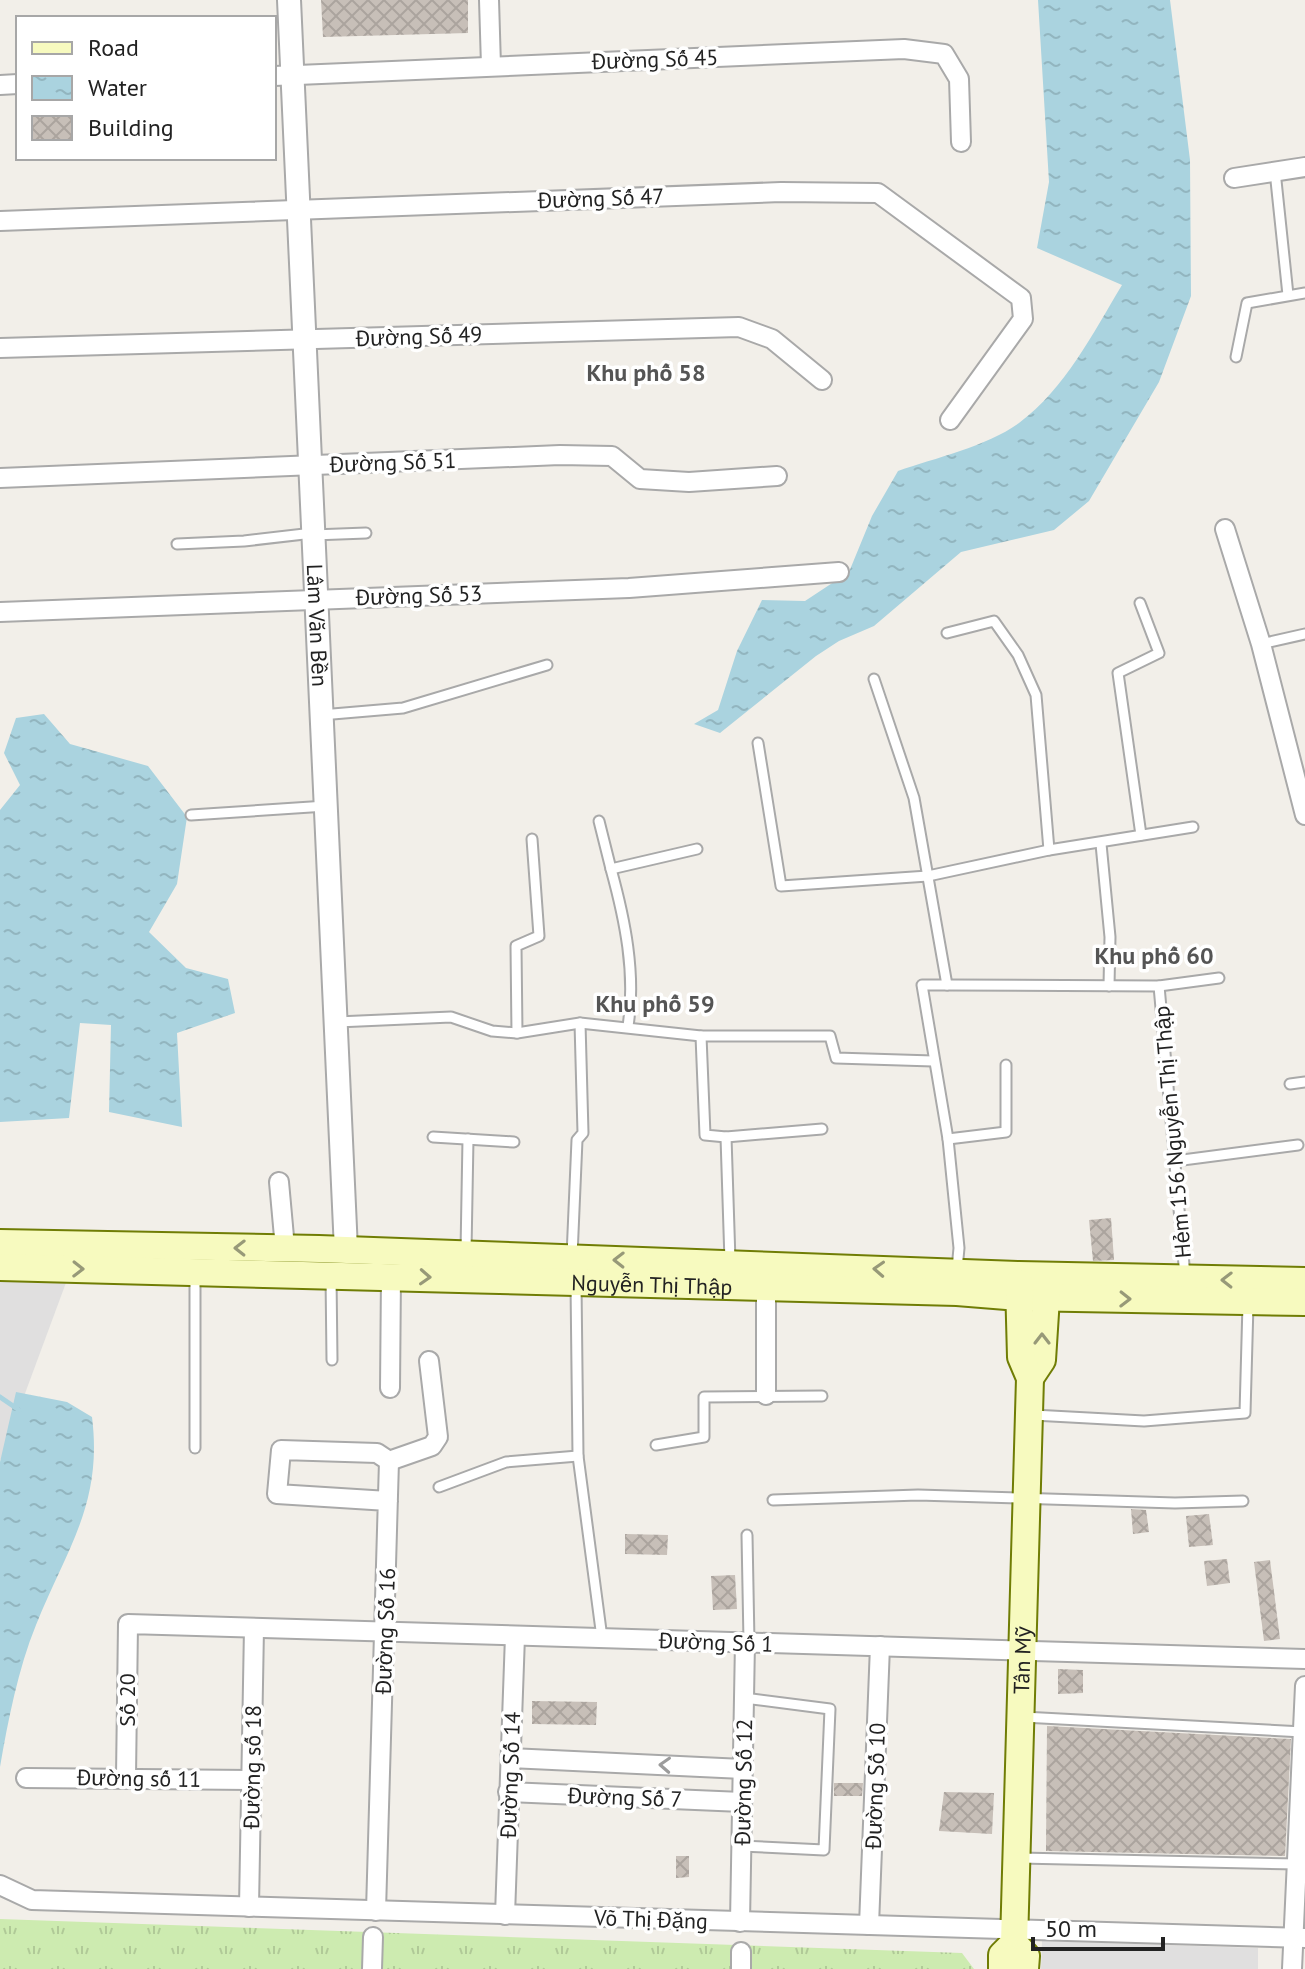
<svg xmlns="http://www.w3.org/2000/svg" width="1305" height="1969" viewBox="0 0 1305 1969" font-family="'PT Sans',sans-serif">
	<style>
		.residential { fill: #e0dfdf }
		.grass { fill: url(#grass-tufts) }
		.water { fill: url(#water-ripples) }
		.lines { fill: none; stroke-linecap: round; stroke-linejoin: round }
		.stream { stroke: #aad3df; stroke-width: 5 }
		.building { fill: url(#building-cross-hatch) }
		.service-casing { stroke: #a9a9a9; stroke-width: 13 }
		.minor-casing { stroke: #a9a9a9; stroke-width: 22 }
		.tertiary-casing { stroke: #a9a9a9; stroke-width: 26 }
		.secondary-casing { stroke: #707d05; stroke-width: 30 }
		.service { stroke: #fff; stroke-width: 9 }
		.minor { stroke: #fff; stroke-width: 18 }
		.tertiary { stroke: #fff; stroke-width: 22 }
		.secondary { stroke: #f7fabf; stroke-width: 26 }
		.oneway { stroke: #979978 }
		.oneway2 { stroke: #9c9c9c }
		.labels { text-anchor: middle; dominant-baseline: central; stroke-width: 7; stroke-linejoin: round; paint-order: stroke }
		.street-label { font-size: 22px; fill: #222; stroke: #fff }
		.neighbourhood-label { font-size: 24px; font-weight: bold; fill: #555; stroke: #fff }
	</style>
	<defs>
		<pattern id="grass-tufts" width="24" height="20" patternUnits="userSpaceOnUse" patternTransform="scale(2)"><rect width="24" height="20" fill="#cdebb0"/><path d="M3 7l-1-3M5 7V3M7 7l1-3M15 17l-1-3M17 17v-4M19 17l1-3" fill="none" stroke="#b0c997"/></pattern>
		<pattern id="water-ripples" width="26" height="14" patternUnits="userSpaceOnUse" patternTransform="scale(2)"><rect width="26" height="14" fill="#aad3df"/><path d="M2 4q2-2 4 0t4 0M15 11q2-2 4 0t4 0" fill="none" stroke="#92b5bf"/></pattern>
		<pattern id="building-cross-hatch" width="8" height="8" patternUnits="userSpaceOnUse" patternTransform="scale(2)"><rect width="8" height="8" fill="#c7bfb8"/><path d="M0 0l8 8M0 8l8-8" fill="none" stroke="#aba49e"/></pattern>
	</defs>
	<rect width="100%" height="100%" fill="#f2efe9"/>
	<g class="residential">
		<polygon points="0,1279 67,1280 0,1461"/>
		<polygon points="1042,1941 1258,1948 1258,1969 1041,1969"/>
	</g>
	<polygon class="grass" points="0,1919 962,1953 974,1969 0,1969"/>
	<g class="water">
		<path d="M 1038,0 L 1170,0 L 1190,160 L 1191,296 L 1159,382 L 1089,501 L 1054,530 L 961,552 L 874,626 L 839,641 L 816,656 L 720,733 L 694,724 L 718,710 L 737,651 L 762,600 L 805,601 L 849,572 L 872,516 L 898,471 C 935,458 988,446 1019,423 C 1065,389 1093,333 1122,285 L 1037,248 L 1049,182 Z"/>
		<polygon points="44,714 70,744 148,766 187,817 177,884 149,932 186,968 228,979 235,1013 177,1033 182,1127 109,1112 111,1025 80,1023 69,1118 0,1122 0,810 20,785 4,753 16,718"/>
		<path d="M 16,1392 L 67,1402 L 92,1417 C 103,1504 66,1550 36,1625 C 18,1669 8,1721 0,1767 L 0,1462 Z"/>
	</g>
	<g class="lines">
		<polyline class="stream" points="0,1397 19,1410"/>
	</g>
	<g class="building">
		<polygon points="321,0 468,0 468,33 323,37"/>
		<polygon points="1111,1218 1114,1260 1093,1261 1089,1220"/>
		<polygon points="1131,1509 1146,1510 1149,1532 1133,1534"/>
		<polygon points="1209,1514 1213,1545 1189,1547 1186,1516"/>
		<polygon points="625,1534 668,1535 667,1555 625,1554"/>
		<polygon points="1227,1559 1230,1583 1207,1586 1204,1561"/>
		<polygon points="1270,1560 1280,1639 1264,1641 1254,1562"/>
		<polygon points="735,1575 737,1609 713,1610 711,1576"/>
		<polygon points="1058,1669 1083,1670 1083,1693 1058,1694"/>
		<polygon points="532,1701 597,1702 596,1725 532,1724"/>
		<polygon points="1047,1726 1291,1739 1285,1856 1046,1851"/>
		<polygon points="834,1783 863,1783 862,1796 834,1796"/>
		<polygon points="944,1792 994,1793 992,1834 939,1831"/>
		<polygon points="676,1856 689,1856 689,1877 676,1878"/>
	</g>
	<g class="lines">
		<defs>
			<g id="service">
				<polyline points="1275,171 1288,295"/>
				<polyline points="1236,357 1247,303 1305,293"/>
				<polyline points="313,535 366,533"/>
				<polyline points="177,544 244,541 313,533"/>
				<polyline points="1140,603 1159,653 1118,673 1141,835"/>
				<polyline points="947,633 994,621 1018,655 1036,695 1049,850"/>
				<polyline points="1261,644 1305,634"/>
				<polyline points="874,679 914,798 947,985 922,985 948,1139 959,1248 957,1269"/>
				<polyline points="321,715 403,708 547,665"/>
				<polyline points="758,743 781,886 928,876 1049,850 1193,827"/>
				<polyline points="191,815 326,806"/>
				<polyline points="599,821 611,869"/>
				<polyline points="1101,844 1110,937 1109,986"/>
				<polyline points="947,985 1159,986 1219,978"/>
				<polyline points="1159,986 1185,1276"/>
				<polyline points="337,1022 451,1017 492,1031 517,1033 580,1023 701,1036 830,1036 836,1058 933,1061"/>
				<path d="M 628,1026 C 636,973 625,920 611,869 L 697,849"/>
				<polyline points="517,1033 516,946 539,936 532,839"/>
				<polyline points="701,1036 705,1135 726,1137 822,1129"/>
				<polyline points="1290,1084 1305,1082"/>
				<polyline points="433,1137 514,1142"/>
				<polyline points="726,1137 730,1261"/>
				<polyline points="948,1139 1006,1132 1006,1065"/>
				<polyline points="1175,1161 1298,1145"/>
				<polyline points="466,1251 468,1139"/>
				<polyline points="572,1256 577,1140 583,1133 580,1023"/>
				<polyline points="195,1274 195,1448"/>
				<polyline points="331,1276 332,1360"/>
				<polyline points="576,1284 578,1456 602,1638"/>
				<polyline points="1033,1415 1144,1421 1245,1413 1248,1304"/>
				<polyline points="656,1445 704,1437 704,1397 822,1396"/>
				<polyline points="439,1487 506,1462 578,1456"/>
				<polyline points="773,1500 918,1495 1175,1503 1243,1501"/>
				<polyline points="747,1535 749,1642"/>
				<polyline points="1023,1717 1303,1732"/>
				<polyline points="741,1846 824,1850 830,1709 744,1698"/>
				<polyline points="1020,1858 1297,1864"/>
			</g>
			<g id="minor">
				<polyline points="489,0 491,66"/>
				<polyline points="274,76 904,49 944,54 959,79 961,142"/>
				<polyline points="0,85 18,84"/>
				<polyline points="1234,178 1305,167"/>
				<polyline points="0,221 781,192 878,193 1021,298 1023,319 950,420"/>
				<polyline points="0,348 739,327 772,339 822,380"/>
				<polyline points="0,478 560,455 612,456 640,479 689,482 777,476"/>
				<polyline points="1225,529 1261,644 1305,815"/>
				<polyline points="0,612 629,588 839,572"/>
				<polyline points="279,1182 285,1248"/>
				<polyline points="390,1388 391,1275"/>
				<polyline points="766,1395 766,1288"/>
				<polyline points="389,1461 432,1446 438,1437 429,1361"/>
				<polyline points="510,1758 743,1769"/>
				<polyline points="126,1776 128,1624 1305,1659"/>
				<polyline points="26,1778 251,1780"/>
				<polyline points="508,1792 742,1802"/>
				<polyline points="0,1885 32,1900 1305,1938"/>
				<polyline points="249,1907 254,1628"/>
				<polyline points="376,1911 389,1461 377,1453 281,1450 277,1494 388,1501"/>
				<polyline points="505,1915 515,1636"/>
				<polyline points="740,1922 745,1642"/>
				<polyline points="869,1925 880,1646"/>
				<polyline points="372,1969 373,1937"/>
				<polyline points="741,1969 741,1952"/>
				<polyline points="1292,1969 1305,1686"/>
			</g>
			<g id="tertiary">
				<path id="s1" d="M 289,0 L 346,1250"/>
			</g>
			<g id="secondary">
				<polyline points="0,1243 319,1249 1019,1275 1305,1281"/>
				<path id="s2" d="M 0,1267 C 319,1273 638,1286 957,1292 L 1019,1297 L 1305,1302"/>
				<polyline points="1030,1378 1042,1360 1047,1282"/>
				<polyline points="1014,1943 1026,1956 1025,1969"/>
				<path id="s3" d="M 1002,1969 L 1002,1955 L 1014,1943 L 1030,1378 L 1021,1357 L 1019,1283"/>
			</g>
		</defs>
		<use href="#service" class="service-casing"/>
		<use href="#minor" class="minor-casing"/>
		<use href="#tertiary" class="tertiary-casing"/>
		<use href="#secondary" class="secondary-casing"/>
		<use href="#service" class="service"/>
		<use href="#minor" class="minor"/>
		<use href="#tertiary" class="tertiary"/>
		<use href="#secondary" class="secondary"/>
	</g>
	<defs><path id="oneway-chevron" d="M-2-3.5L2.5 0L-2 3.5" fill="none" stroke-width="1.6" stroke-linecap="round" stroke-linejoin="round" transform="scale(2)"/></defs>
	<g class="oneway">
		<use href="#oneway-chevron" transform="translate(240 1248) rotate(-179)"/>
		<use href="#oneway-chevron" transform="translate(619 1260) rotate(-179)"/>
		<use href="#oneway-chevron" transform="translate(78 1269) rotate(1)"/>
		<use href="#oneway-chevron" transform="translate(879 1269) rotate(-177)"/>
		<use href="#oneway-chevron" transform="translate(425 1277) rotate(3)"/>
		<use href="#oneway-chevron" transform="translate(1227 1280) rotate(-179)"/>
		<use href="#oneway-chevron" transform="translate(1125 1299) rotate(1)"/>
		<use href="#oneway-chevron" transform="translate(1042 1339) rotate(-90)"/>
	</g>
	<use class="oneway2" href="#oneway-chevron" transform="translate(665 1765) rotate(-177)"/>
	<g class="labels">
		<g class="street-label">
			<text transform="translate(655 59) rotate(-2)">Đường Số 45</text>
			<text transform="translate(601 198) rotate(-2)">Đường Số 47</text>
			<text transform="translate(419 336) rotate(-2)">Đường Số 49</text>
			<text transform="translate(393 462) rotate(-2)">Đường Số 51</text>
			<text transform="translate(419 595) rotate(-2)">Đường Số 53</text>
			<text stroke="none"><textPath href="#s1" startOffset="626">Lâm Văn Bền</textPath></text>
			<text transform="translate(1172 1132) rotate(-95)">Hẻm 156 Nguyễn Thị Thập</text>
			<text stroke="none"><textPath href="#s2" startOffset="652">Nguyễn Thị Thập</textPath></text>
			<text transform="translate(385 1631) rotate(-88)">Đường Số 16</text>
			<text transform="translate(716 1642) rotate(2)">Đường Số 1</text>
			<text stroke="none"><textPath href="#s3" startOffset="314">Tân Mỹ</textPath></text>
			<text transform="translate(127 1700) rotate(-90)">Số 20</text>
			<text transform="translate(252 1767) rotate(-89)">Đường số 18</text>
			<text transform="translate(510 1775) rotate(-88)">Đường Số 14</text>
			<text transform="translate(139 1778) rotate(1)">Đường số 11</text>
			<text transform="translate(743 1782) rotate(-89)">Đường Số 12</text>
			<text transform="translate(875 1786) rotate(-88)">Đường Số 10</text>
			<text transform="translate(625 1797) rotate(2)">Đường Số 7</text>
			<text transform="translate(651 1919) rotate(2)">Võ Thị Đặng</text>
		</g>
		<g class="neighbourhood-label">
			<text x="646" y="372">Khu phố 58</text>
			<text x="1154" y="955">Khu phố 60</text>
			<text x="655" y="1003">Khu phố 59</text>
		</g>
	</g>
	<rect x="16" y="16" width="260" height="144" fill="#ffffff" stroke="#a7a7a7" stroke-width="2"/>
	<rect x="32" y="42" width="40" height="12" fill="#f7fabf" stroke="#a7a7a7" stroke-width="2"/>
	<text x="88" y="56" font-size="24" fill="#222222">Road</text>
	<rect x="32" y="76" width="40" height="24" fill="url(#water-ripples)" stroke="#a7a7a7" stroke-width="2"/>
	<text x="88" y="96" font-size="24" fill="#222222">Water</text>
	<rect x="32" y="116" width="40" height="24" fill="url(#building-cross-hatch)" stroke="#a7a7a7" stroke-width="2"/>
	<text x="88" y="136" font-size="24" fill="#222222">Building</text>
	<path d="M1033 1937v12h130v-12" fill="none" stroke="#222222" stroke-width="4"/>
	<text x="1045" y="1937" font-size="24" fill="#222222" stroke="#ffffff" stroke-width="6" paint-order="stroke">50 m</text>
</svg>
